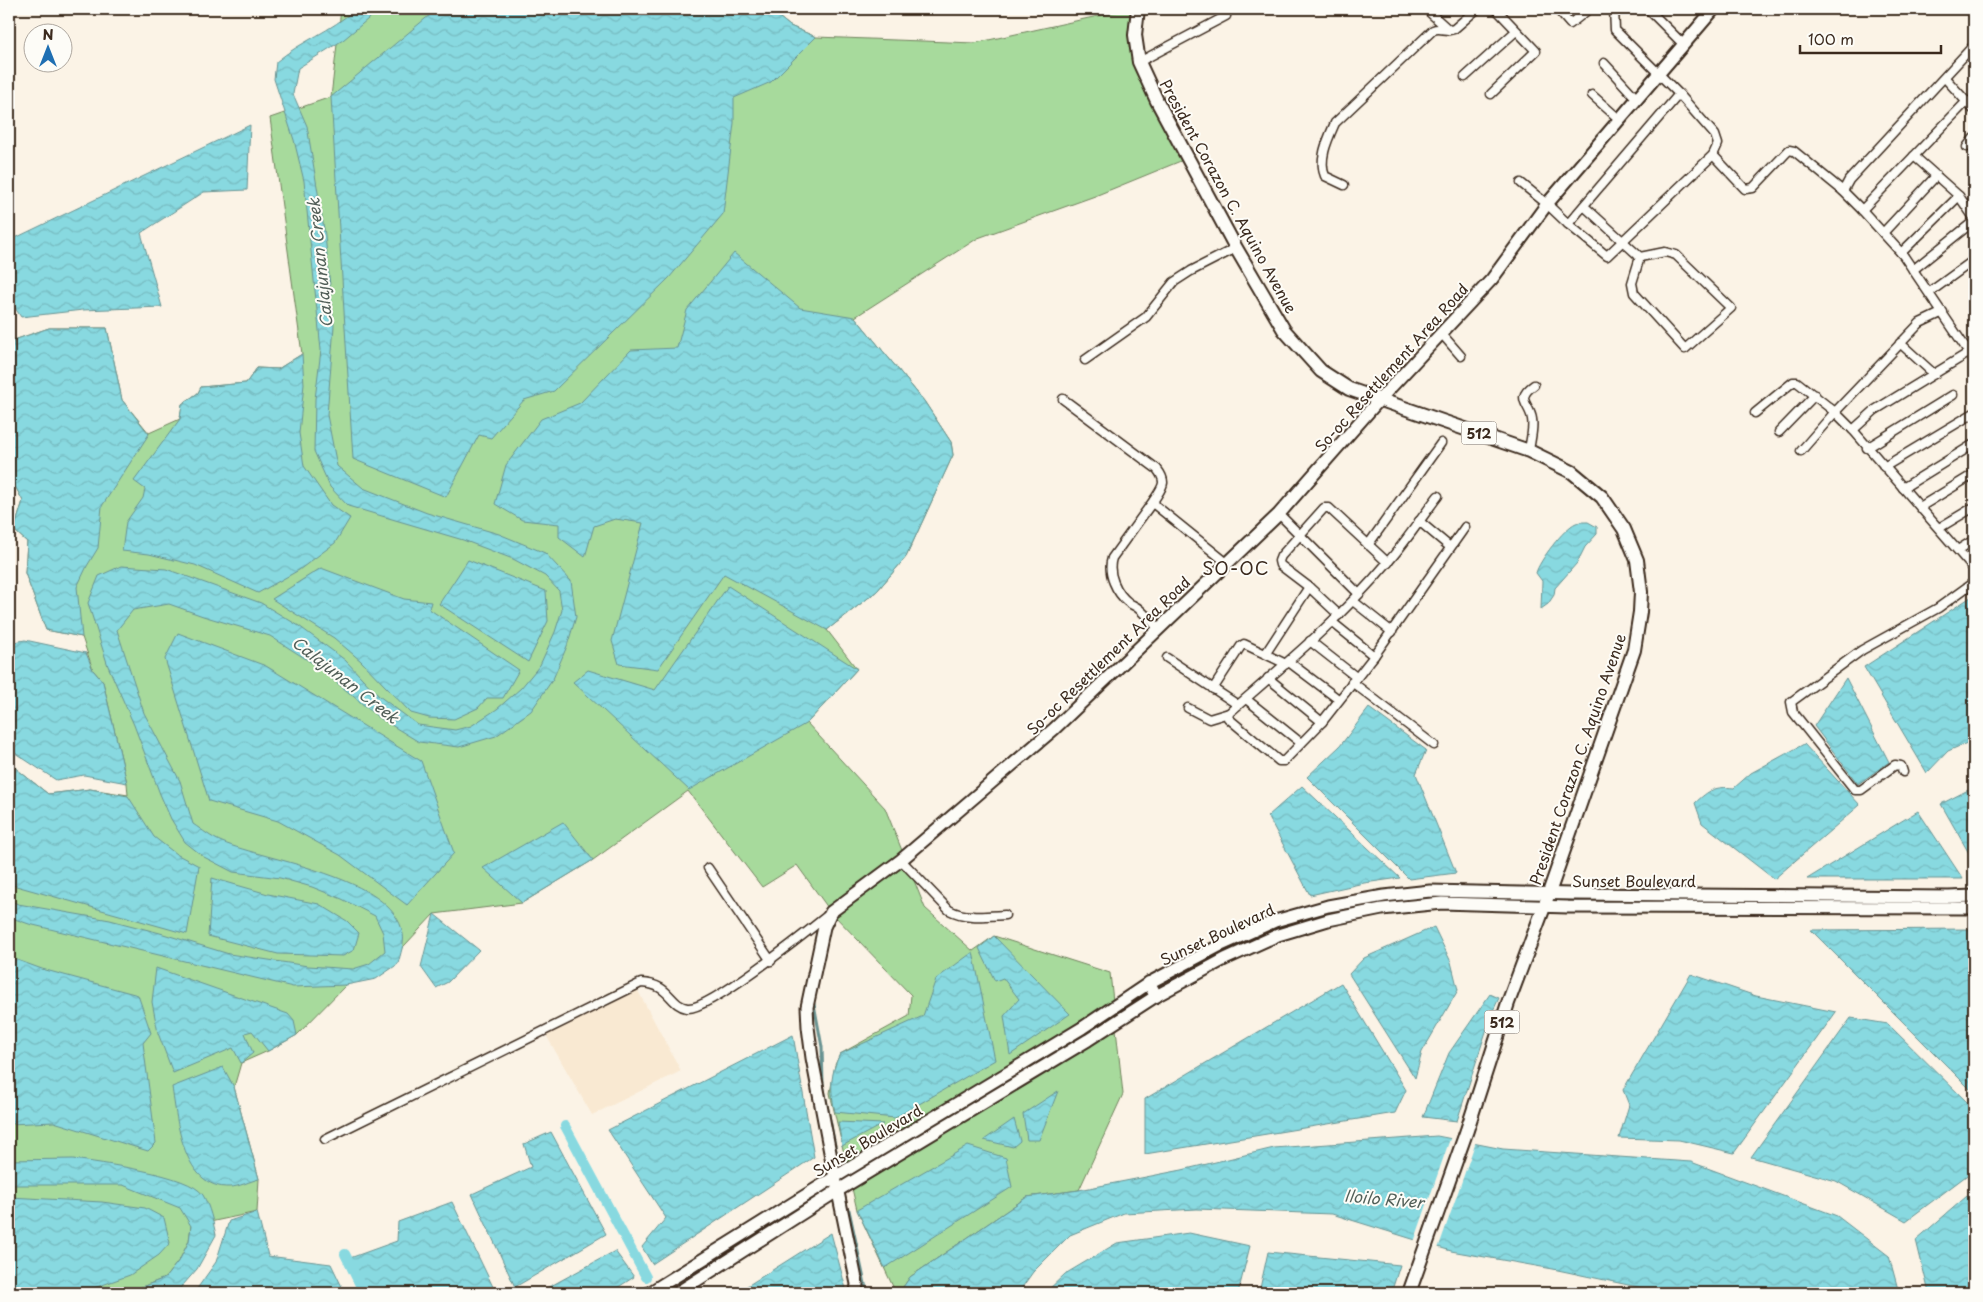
<svg xmlns="http://www.w3.org/2000/svg" width="1983" height="1302" viewBox="0 0 1983 1302" font-family="'Playpen Sans',sans-serif">
	<style>
		.built { fill: #f9e9d2 }
		.green { fill: #a7da9c; stroke: #71825d }
		.water { fill: url(#water-waves); stroke: #699392 }
		.pier { fill: #fbf3e6 }
		.lines { fill: none; stroke-linecap: round; stroke-linejoin: round }
		.stream { stroke: #699392; stroke-width: 3 }
		.canal { stroke: #88d9e0; stroke-width: 10 }
		.street-casing { stroke: #3b2a1e; stroke-width: 11 }
		.secondary-casing { stroke: #3b2a1e; stroke-width: 15 }
		.primary-casing { stroke: #3b2a1e; stroke-width: 16 }
		.street { stroke: #fdfcf7; stroke-width: 8 }
		.secondary { stroke: #fdfcf7; stroke-width: 11 }
		.primary { stroke: #fdfcf7; stroke-width: 12 }
		.labels { text-anchor: middle; dominant-baseline: central; stroke-width: 4; stroke-linejoin: round; paint-order: stroke }
		.shield { fill: #fdfcf7; stroke: #75695f; stroke-width: 1 }
		.shield-label { font-size: 14px; font-weight: bold; fill: #3b2a1e }
		.street-label { font-size: 15px; fill: #3b2a1e; stroke: #fdfcf7 }
		.water-label { font-size: 16px; font-style: italic; fill: #525f58; stroke: #fdfcf7 }
		.quarter-label { font-size: 18px; letter-spacing: 1px; fill: #3b2a1e; stroke: #fdfcf7 }
	</style>
	<defs>
		<pattern id="water-waves" width="16" height="10" patternUnits="userSpaceOnUse" patternTransform="scale(1.25)"><rect width="16" height="10" fill="#88d9e0"/><path d="M0 5q4-4 8 0t8 0" fill="none" stroke="#76bac0"/></pattern>
	</defs>
	<rect width="100%" height="100%" fill="#fbf3e6"/>
	<filter id="ink" filterUnits="userSpaceOnUse"><feTurbulence type="fractalNoise" baseFrequency=".02" numOctaves="2"/><feDisplacementMap in="SourceGraphic" scale="10" xChannelSelector="R" yChannelSelector="G"/><feConvolveMatrix kernelMatrix="1 2 1 2 8 2 1 2 1" color-interpolation-filters="sRGB"/></filter>
	<g filter="url(#ink)">
		<polygon class="built" points="637,989 681,1071 592,1115 546,1035"/>
		<polygon class="green" points="341,9 583,9 639,15 652,9 769,9 790,26 816,37 975,43 1130,9 1138,9 1136,53 1188,158 1095,196 978,238 855,317 924,401 951,442 953,455 906,557 877,591 827,630 857,669 807,723 885,808 925,908 973,951 994,936 1110,973 1123,1094 1079,1190 1027,1197 910,1277 899,1293 896,1293 857,1210 830,1093 835,1065 840,1054 909,1016 911,995 831,912 797,865 762,887 688,791 593,860 522,903 434,914 391,960 346,985 297,1035 268,1051 241,1063 234,1087 259,1179 257,1212 191,1226 189,1241 180,1259 165,1278 126,1293 9,1293 9,763 48,794 90,789 128,795 127,783 103,682 93,670 82,637 46,630 25,573 27,542 14,530 23,501 9,475 9,358 14,340 49,328 107,328 122,400 149,433 180,419 182,404 198,393 201,387 246,383 257,368 278,369 302,354 270,118 331,97"/>
		<g class="water">
			<path d="M 355,9 L 380,9 L 343,40 L 298,68 L 293,94 L 307,126 L 325,235 L 334,326 L 327,415 L 337,466 L 363,488 L 427,513 L 499,534 L 545,553 L 571,581 L 576,617 L 567,646 L 553,679 L 531,711 L 496,736 L 459,747 L 419,742 L 378,717 L 317,666 L 270,636 L 203,616 L 169,604 L 133,610 L 117,630 L 144,713 L 180,781 L 193,824 C 202,830 212,838 222,842 C 267,861 393,876 403,934 C 405,942 400,955 398,964 L 376,979 L 346,985 L 293,987 L 29,924 L 9,917 L 9,900 L 18,904 L 110,920 L 160,933 L 229,954 L 308,966 L 353,969 L 369,964 L 385,951 L 383,933 L 375,916 L 342,899 L 312,887 L 280,878 L 233,872 L 204,857 L 185,842 L 171,819 L 160,794 L 134,725 L 108,666 L 88,603 L 99,576 L 121,566 L 166,569 L 261,603 L 299,626 L 345,660 L 379,696 L 418,725 L 455,730 L 471,726 L 497,709 L 521,688 L 540,665 L 555,632 L 562,610 L 559,591 L 545,576 L 513,559 L 463,540 L 348,506 L 330,487 L 314,451 L 315,399 L 321,350 L 304,181 L 294,140 L 274,79 L 276,62 C 301,41 332,31 355,9 Z"/>
			<polygon points="437,9 583,9 639,15 652,9 769,9 790,26 816,37 771,82 734,98 734,123 723,214 669,278 554,391 524,400 491,438 479,435 446,497 353,459 331,97"/>
			<polygon points="250,125 247,190 204,192 141,233 162,307 83,310 21,317 9,299 9,241"/>
			<polygon points="734,253 800,308 855,317 924,401 951,442 953,455 906,557 877,591 827,630 724,574 658,669 619,664 612,641 643,523 615,519 594,526 585,557 559,537 559,524 522,520 495,504 506,465 541,419 580,403 631,350 677,348 687,310"/>
			<polygon points="49,328 107,328 122,400 149,434 102,506 98,548 87,566 77,587 82,637 46,630 25,573 27,542 14,530 23,501 9,475 9,358 14,340"/>
			<polygon points="302,354 304,384 299,433 304,466 331,505 350,518 335,543 299,570 258,593 195,565 149,554 122,551 126,522 143,498 145,489 134,481 180,419 182,404 198,393 201,387 246,383 257,368 278,369"/>
			<path d="M 1588,522 L 1597,527 L 1597,534 L 1585,547 L 1577,563 L 1555,588 L 1554,595 L 1548,604 L 1541,609 L 1542,581 L 1536,573 C 1539,561 1564,528 1576,523 C 1579,522 1584,522 1588,522 Z"/>
			<polygon points="468,560 546,591 548,621 528,662 439,604"/>
			<polygon points="321,568 404,599 431,602 429,609 519,670 503,698 487,698 478,708 454,719 429,718 411,713 361,661 334,638 272,599"/>
			<polygon points="728,586 857,669 807,723 689,790 573,682 588,670 655,690"/>
			<polygon points="1974,595 1974,740 1948,751 1927,773 1864,667"/>
			<polygon points="178,633 266,666 421,761 454,853 407,905 340,855 278,821 209,801 165,659"/>
			<polygon points="25,640 86,653 93,670 103,682 127,783 84,775 56,780 9,749 9,643"/>
			<polygon points="1846,678 1889,762 1858,784 1814,726"/>
			<polygon points="1369,708 1426,750 1416,774 1456,873 1409,879 1307,777 1340,746"/>
			<path d="M 1804,744 L 1860,805 L 1774,879 L 1702,823 L 1695,803 C 1709,790 1715,786 1734,788 L 1751,773 Z"/>
			<polygon points="9,763 48,794 90,789 128,796 154,837 176,854 199,866 187,934 9,884"/>
			<polygon points="1302,786 1400,878 1364,883 1310,895 1268,816"/>
			<polygon points="1974,787 1974,862 1941,804"/>
			<polygon points="1918,811 1963,879 1807,879"/>
			<polygon points="563,822 593,860 522,903 483,868"/>
			<polygon points="212,878 268,894 319,904 347,921 359,933 354,950 343,956 278,954 208,936"/>
			<polygon points="434,914 479,950 448,982 436,988 421,967"/>
			<polygon points="1434,927 1451,962 1458,990 1422,1052 1415,1078 1349,974 1364,958"/>
			<polygon points="1974,929 1974,1093 1811,930"/>
			<polygon points="994,936 1070,1014 1010,1055 1004,1016 1019,999 1003,978 995,981 979,948"/>
			<path d="M 973,952 L 995,1060 L 895,1118 L 835,1112 C 830,1090 830,1074 840,1054 L 923,1016 L 936,979 Z"/>
			<polygon points="9,957 42,969 138,995 151,1033 143,1043 156,1143 148,1151 54,1122 9,1124"/>
			<polygon points="156,968 288,1014 294,1021 297,1035 268,1051 252,1031 245,1033 253,1053 241,1063 233,1048 173,1073 158,1033 152,1002"/>
			<polygon points="1691,974 1756,996 1836,1012 1734,1153 1679,1140 1619,1138 1629,1105 1623,1090"/>
			<polygon points="1341,983 1406,1090 1395,1113 1145,1154 1145,1099"/>
			<polygon points="1490,994 1499,998 1492,1013 1457,1121 1423,1117 1449,1053"/>
			<polygon points="1851,1018 1888,1024 1974,1109 1974,1146 1972,1147 1974,1150 1974,1170 1906,1221 1836,1181 1751,1157"/>
			<polygon points="793,1035 814,1157 652,1264 642,1247 666,1218 608,1130"/>
			<path d="M 223,1067 L 234,1087 L 259,1179 C 250,1181 239,1187 230,1187 C 183,1189 177,1121 172,1087 Z"/>
			<polygon points="1058,1091 1039,1140 1027,1140 1023,1114"/>
			<polygon points="1014,1119 1020,1141 1013,1147 984,1140"/>
			<polygon points="838,1122 883,1124 842,1146"/>
			<polygon points="551,1132 606,1234 515,1287 472,1194 531,1167 524,1144"/>
			<polygon points="1437,1136 1503,1149 1691,1162 1837,1216 1889,1256 1899,1293 1666,1293 1553,1269 1451,1251 1332,1214 1197,1209 1124,1213 1070,1235 1033,1272 1018,1293 899,1293 910,1277 1027,1197 1079,1190 1182,1170 1274,1148"/>
			<polygon points="968,1146 1006,1158 1012,1187 885,1268 857,1210"/>
			<path d="M 73,1159 C 99,1163 190,1174 203,1195 C 210,1207 213,1222 216,1235 L 197,1269 L 176,1293 L 126,1293 L 165,1278 L 180,1259 L 189,1241 L 191,1226 L 180,1208 L 123,1185 L 9,1185 L 9,1160 Z"/>
			<polygon points="1974,1190 1974,1293 1929,1293 1916,1240"/>
			<polygon points="9,1197 102,1202 145,1208 164,1218 170,1243 159,1255 130,1275 80,1293 9,1293"/>
			<polygon points="452,1202 496,1293 367,1293 350,1258 397,1241 398,1222"/>
			<polygon points="257,1212 268,1256 331,1264 345,1293 194,1293 216,1262 229,1221"/>
			<polygon points="831,1233 846,1289 844,1293 736,1293"/>
			<polygon points="1189,1233 1250,1246 1238,1293 1045,1293 1065,1274 1117,1243"/>
			<polygon points="615,1251 634,1277 609,1293 538,1293"/>
			<polygon points="1268,1252 1400,1265 1391,1293 1259,1293"/>
		</g>
		<polygon class="pier" points="1451,1136 1476,1141 1438,1249 1414,1242"/>
		<g class="lines">
			<g class="stream">
				<polyline points="814,1004 822,1047 823,1084 836,1151"/>
				<polyline points="849,1210 867,1293"/>
			</g>
			<g class="canal">
				<polyline points="565,1126 646,1277"/>
				<polyline points="345,1254 364,1293"/>
			</g>
			<defs>
				<g id="street">
					<polyline points="1426,9 1449,30"/>
					<polyline points="1557,9 1570,24 1589,9"/>
					<polyline points="1648,9 1682,43"/>
					<polyline points="1974,45 1849,180 1843,191 1862,210 1903,255 1974,360"/>
					<polyline points="1139,62 1226,16"/>
					<polyline points="1604,63 1637,99"/>
					<polyline points="1465,77 1516,31"/>
					<polyline points="1945,78 1974,110"/>
					<polyline points="1491,94 1536,51 1496,9"/>
					<polyline points="1592,95 1620,120"/>
					<polyline points="1967,147 1974,138"/>
					<polyline points="1713,155 1745,189 1753,188 1789,150 1794,151 1843,191"/>
					<polyline points="1914,156 1959,196 1974,218"/>
					<polyline points="1521,183 1547,204 1568,224 1679,94"/>
					<path d="M 1344,185 L 1325,176 C 1318,159 1328,139 1335,123 L 1433,30 C 1440,27 1447,32 1454,29 L 1477,9"/>
					<polyline points="1584,206 1640,257"/>
					<polyline points="1862,210 1967,101"/>
					<polyline points="1568,224 1607,256 1713,155 1718,144 1715,135 1679,94 1615,30 1614,9"/>
					<polyline points="1883,233 1936,176"/>
					<polygon points="1665,252 1676,255 1731,308 1685,349 1634,293 1632,283 1640,257"/>
					<polyline points="1901,253 1959,196"/>
					<polyline points="1913,270 1974,221"/>
					<polyline points="1930,292 1974,260"/>
					<polyline points="1441,333 1461,356"/>
					<polyline points="1900,343 1934,374"/>
					<polyline points="1085,360 1146,317 1174,282 1191,271 1236,248"/>
					<path d="M 1063,399 L 1157,469 C 1168,483 1162,487 1154,500 L 1155,505 L 1227,563"/>
					<polyline points="1755,413 1793,382 1797,382 1835,412 1853,430 1972,567 1974,567"/>
					<polyline points="1853,430 1875,410 1970,352 1974,352"/>
					<polyline points="1779,432 1815,395"/>
					<polyline points="1867,448 1953,395"/>
					<path d="M 1529,451 C 1530,441 1534,429 1532,419 C 1530,404 1514,399 1534,385"/>
					<polyline points="1801,451 1835,412 1920,323 1943,312"/>
					<polyline points="1884,467 1974,413"/>
					<polyline points="1903,488 1974,444"/>
					<path d="M 1438,496 C 1421,518 1406,542 1387,563 C 1340,619 1284,665 1229,713 L 1228,718 L 1279,761 L 1284,761 L 1322,722 L 1374,656 L 1465,527"/>
					<path d="M 1154,500 L 1112,558 C 1107,573 1116,593 1129,603 C 1132,605 1136,606 1139,609 C 1146,615 1152,622 1158,628"/>
					<polyline points="1920,507 1974,474"/>
					<polyline points="1279,514 1359,594"/>
					<polyline points="1419,521 1450,547"/>
					<polyline points="1939,528 1974,507"/>
					<polyline points="1368,545 1441,443"/>
					<polyline points="1958,550 1974,540"/>
					<polyline points="1353,601 1392,632"/>
					<polyline points="1339,615 1309,587 1280,565 1279,561 1281,556 1324,508 1329,508 1388,563"/>
					<polyline points="1332,622 1374,656"/>
					<polyline points="1310,641 1356,677"/>
					<polyline points="1266,653 1309,587"/>
					<polyline points="1167,658 1238,705"/>
					<polyline points="1289,662 1338,699"/>
					<polyline points="1268,678 1322,722"/>
					<polyline points="1352,682 1434,745"/>
					<polyline points="1213,689 1241,646 1244,644 1286,664"/>
					<polyline points="1246,699 1301,743"/>
					<polyline points="1188,708 1209,719 1229,713"/>
					<polyline points="1903,772 1901,766 1895,765 1861,790 1855,790 1793,712 1791,702 1862,650 1938,608 1974,582"/>
					<path d="M 901,860 L 949,910 C 966,919 986,916 1005,915"/>
					<polyline points="708,868 771,961"/>
					<path d="M 325,1139 L 641,983 C 671,984 669,1005 687,1008 C 708,1011 807,932 828,915"/>
				</g>
				<g id="secondary">
					<polyline points="649,1293 835,1177 1082,1028 1149,983 1219,946 1275,921 1328,906 1384,896 1430,891 1572,894 1949,897 1974,896"/>
					<polyline points="677,1293 837,1191 1088,1040 1156,996 1225,959 1278,935 1328,920 1382,909 1442,903 1568,907 1974,908"/>
					<polyline points="856,1293 857,1284 833,1168 812,1058 808,1027 807,1007 824,927 831,912 901,860 1054,729 1279,514 1379,400 1492,279 1547,204 1714,9"/>
				</g>
				<g id="primary">
					<polyline points="1138,9 1135,35 1139,62 1157,101 1236,248 1284,330 1321,371 1349,389 1529,451 1572,472 1602,497 1624,529 1637,560 1641,592 1640,612 1634,650 1544,907 1508,1003 1467,1130 1409,1293"/>
					<polyline points="1149,983 1156,996"/>
				</g>
			</defs>
			<use href="#street" class="street-casing"/>
			<use href="#secondary" class="secondary-casing"/>
			<use href="#primary" class="primary-casing"/>
			<use href="#street" class="street"/>
			<use href="#secondary" class="secondary"/>
			<use href="#primary" class="primary"/>
		</g>
	</g>
	<g class="labels">
		<g class="shield">
			<rect x="1461.5" y="421.5" width="35" height="23" rx="4"/>
			<rect x="1484.5" y="1010.5" width="35" height="23" rx="4"/>
		</g>
		<g class="shield-label">
			<text x="1479" y="433">512</text>
			<text x="1502" y="1022">512</text>
		</g>
		<g class="street-label">
			<text transform="translate(1229 196) rotate(61)">President Corazon C. Aquino Avenue</text>
			<text transform="translate(1391 367) rotate(-48)">So-oc Resettlement Area Road</text>
			<text transform="translate(1108 655) rotate(-44)">So-oc Resettlement Area Road</text>
			<text transform="translate(1577 759) rotate(-71)">President Corazon C. Aquino Avenue</text>
			<text x="1634" y="880">Sunset Boulevard</text>
			<text transform="translate(1217 934) rotate(-25)">Sunset Boulevard</text>
			<text transform="translate(867 1140) rotate(-31)">Sunset Boulevard</text>
		</g>
		<g class="water-label">
			<text transform="translate(319 263) rotate(-96)">Calajunan Creek</text>
			<text transform="translate(346 679) rotate(38)">Calajunan Creek</text>
			<text transform="translate(1384 1198) rotate(5)">Iloilo River</text>
		</g>
		<g class="quarter-label">
			<text x="1236" y="567">SO-OC</text>
		</g>
	</g>
	<rect width="1983" height="1302" fill="none" stroke="#fdfcf7" stroke-width="30"/>
	<rect x="15" y="15" width="1953" height="1272" fill="none" stroke="#3b2a1e" stroke-width="2" filter="url(#ink)"/>
	<g transform="translate(48 48)"><circle r="24" fill="#fdfcf7" stroke="#afa8a0"/>
	<path d="M0-4L9 19L0 12L-9 19Z" fill="#1f6fb2"/>
	<text y="-8" font-size="14" font-weight="bold" text-anchor="middle" fill="#3b2a1e">N</text>
	</g>
	<path d="M1800 45v8h141v-8" fill="none" stroke="#3b2a1e" stroke-width="2.5"/>
	<text x="1808" y="45" font-size="15" fill="#3b2a1e" stroke="#fdfcf7" stroke-width="4" paint-order="stroke">100 m</text>
</svg>
